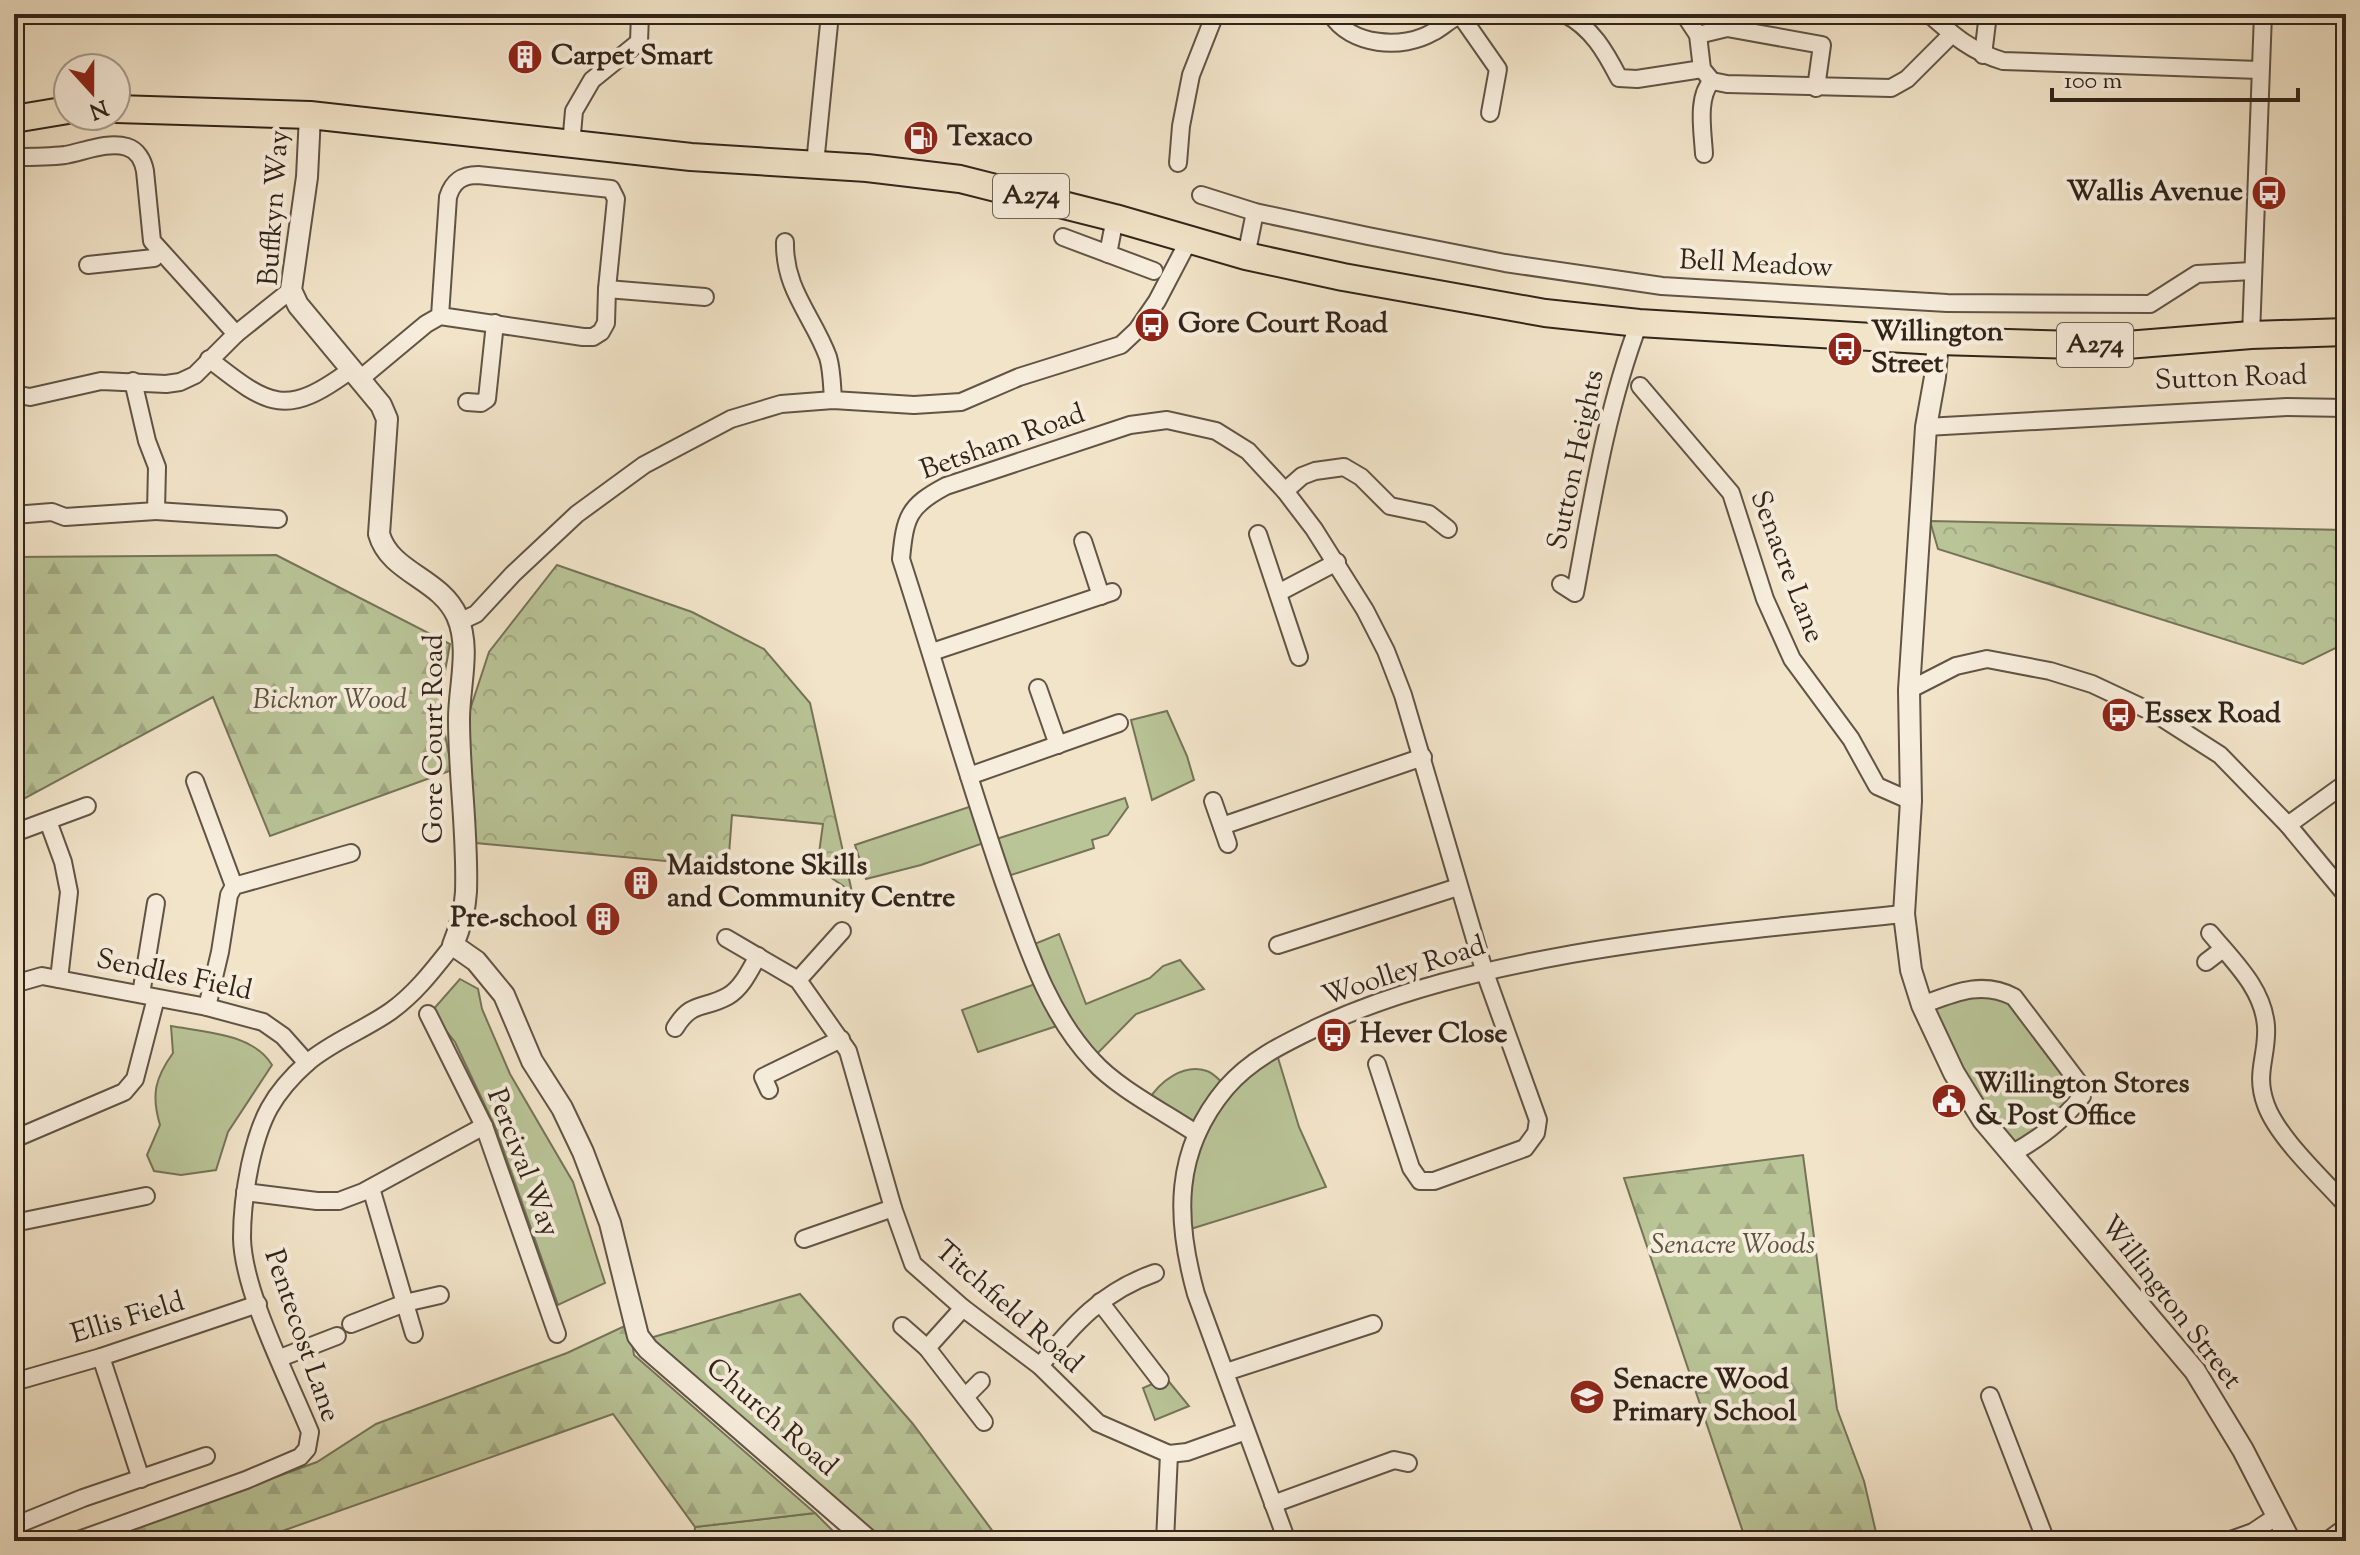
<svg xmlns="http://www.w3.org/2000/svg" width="2360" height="1555" viewBox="0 0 2360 1555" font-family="'Sorts Mill Goudy',serif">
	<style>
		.grass { fill: #b9c497; stroke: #757458; stroke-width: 2 }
		.forest { fill: url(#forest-firs); stroke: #757458; stroke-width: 2 }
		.park { fill: url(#park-crowns); stroke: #757458; stroke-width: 2 }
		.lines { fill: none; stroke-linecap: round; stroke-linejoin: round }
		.minor-casing { stroke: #615445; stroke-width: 20 }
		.tertiary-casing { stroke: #615445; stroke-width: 24 }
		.primary-casing { stroke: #312419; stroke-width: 30 }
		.minor { stroke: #f7eddc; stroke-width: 16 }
		.tertiary { stroke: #f7eddc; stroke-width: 20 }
		.primary { stroke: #f2e4c9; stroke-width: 26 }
		.labels { text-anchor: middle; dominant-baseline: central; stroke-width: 8; stroke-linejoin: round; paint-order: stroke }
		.shield { fill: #f7eddc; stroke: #6c6054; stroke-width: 2 }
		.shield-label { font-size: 26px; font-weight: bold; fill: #312419 }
		.poi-label { font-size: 28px; font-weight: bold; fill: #312419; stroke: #f7eddc; text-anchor: start }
		.street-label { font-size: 28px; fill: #312419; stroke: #f7eddc }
		.park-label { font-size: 28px; font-style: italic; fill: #5a543f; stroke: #f7eddc }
	</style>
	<defs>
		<pattern id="forest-firs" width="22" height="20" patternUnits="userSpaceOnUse" patternTransform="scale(2)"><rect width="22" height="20" fill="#b9c497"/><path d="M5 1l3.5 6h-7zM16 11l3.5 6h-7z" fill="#a0a882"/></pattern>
		<pattern id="park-crowns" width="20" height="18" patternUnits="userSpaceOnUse" patternTransform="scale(2)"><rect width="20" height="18" fill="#b9c497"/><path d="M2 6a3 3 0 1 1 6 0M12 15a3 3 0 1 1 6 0" fill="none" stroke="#a0a882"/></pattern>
	</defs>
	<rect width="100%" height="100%" fill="#f2e4c9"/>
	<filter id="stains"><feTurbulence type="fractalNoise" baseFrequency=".0025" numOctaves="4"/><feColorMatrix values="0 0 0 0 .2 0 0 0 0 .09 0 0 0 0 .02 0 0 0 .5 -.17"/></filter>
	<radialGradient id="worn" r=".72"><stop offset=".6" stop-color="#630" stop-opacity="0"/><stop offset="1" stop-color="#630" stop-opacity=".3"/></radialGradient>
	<g class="grass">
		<polygon points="1167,711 1187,756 1194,780 1152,800 1131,720"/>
		<polygon points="1125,798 1128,807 1108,835 1092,840 1094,848 1002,878 989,841 921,865 866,879 855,845 978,804 990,841"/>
		<polygon points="1059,934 1086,1004 1150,978 1163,966 1180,960 1204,989 1136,1014 1091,1060 1063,1024 978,1052 962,1010 1041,982 1027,947"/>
		<polygon points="460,979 478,989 482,1009 510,1074 573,1182 605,1283 558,1305 496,1129 455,1042 431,1012"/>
		<polygon points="1999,989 2082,1096 2011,1154 1922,1005"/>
		<path d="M 171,1026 C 205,1032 254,1034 272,1065 L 228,1132 L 216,1170 L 181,1175 L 154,1171 L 147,1155 L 160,1125 C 151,1095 155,1078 173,1053 Z"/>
		<path d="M 1275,1048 L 1299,1127 L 1326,1187 L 1184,1231 L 1197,1134 L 1148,1101 C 1159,1082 1183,1063 1207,1071 C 1214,1073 1221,1082 1227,1087 Z"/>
		<polygon points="1166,1378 1189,1406 1155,1420 1143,1388"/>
		<polygon points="815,1513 843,1541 694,1541 695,1527"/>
	</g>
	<g class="forest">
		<polygon points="276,555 450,644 439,704 452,770 270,836 213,697 14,804 14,557"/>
		<polygon points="1803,1155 1837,1409 1864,1481 1878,1541 1746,1541 1624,1178"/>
		<polygon points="800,1294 913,1424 1000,1541 872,1541 650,1338"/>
		<polygon points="629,1324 634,1355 815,1513 695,1527 613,1414 254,1541 99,1541 317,1462 376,1424 567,1353"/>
	</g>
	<g class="park">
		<polygon points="1930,521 2346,530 2346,643 2303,664 1938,549"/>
		<polygon points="557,565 692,612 764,649 810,703 852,892 817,868 823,824 732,815 728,867 476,843 466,722 489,652"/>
	</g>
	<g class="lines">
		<defs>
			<g id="minor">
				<path d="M 1331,14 C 1350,46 1403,50 1433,32 C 1441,28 1447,22 1454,18"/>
				<polyline points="1452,14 1454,18 1461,16 1498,69 1490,113"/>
				<path d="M 1565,14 C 1592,28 1605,51 1619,78 L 1637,79 L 1702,69"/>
				<polyline points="1684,14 1698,35 1702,69 1712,81 1727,84 1891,88 1907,79 1952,34"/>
				<path d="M 1929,14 C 1953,35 1972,52 2003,61 L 2259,70"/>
				<polyline points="1698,35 1727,28 1822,45 1816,88"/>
				<polyline points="1983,55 1988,14"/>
				<polyline points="571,145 574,111 592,80 639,42 640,14"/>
				<path d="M 1704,154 C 1703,133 1696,97 1712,81"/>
				<path d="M 14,157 C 31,157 48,157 65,155 C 83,152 108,141 127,147 C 137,150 143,160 145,171 L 152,241 L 236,334"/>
				<polyline points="1178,163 1181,126 1191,75 1215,14"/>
				<polyline points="815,164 830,14"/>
				<polyline points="1201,195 1255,212 1368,236 1505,263 1662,286 1947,303 2150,304 2197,274 2252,271"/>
				<polyline points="1063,237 1154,271"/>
				<path d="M 785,242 C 784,290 813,316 828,357 C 832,370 832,386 833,400"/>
				<polyline points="1108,254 1115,218"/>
				<polyline points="1246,256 1255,212"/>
				<polyline points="88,265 154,258 159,250"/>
				<polyline points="607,289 705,297"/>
				<polyline points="2251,335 2263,14"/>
				<path d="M 209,359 C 270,407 286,418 352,369"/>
				<path d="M 360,379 L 426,324 L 440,316 L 583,337 L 593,337 L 601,332 L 606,323 L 607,289 L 616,199 L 611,189 L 478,175 C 462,175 453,181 448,197 L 440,316"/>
				<polyline points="1640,386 1731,493 1765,599 1792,659 1851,739 1877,786 1911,801"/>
				<polyline points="14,394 30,397 101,381 166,384 180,382 195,375 236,334 291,290"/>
				<polyline points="467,402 481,403 487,399 495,323"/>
				<polyline points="1926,427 2287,407 2346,408"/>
				<polyline points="1285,491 1302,476 1315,471 1344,467 1361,477 1390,506 1429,514 1448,529"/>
				<polyline points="156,511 278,519"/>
				<polyline points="14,515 52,512 65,517 156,511 157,467 147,441 133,381"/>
				<polyline points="1258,534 1299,657"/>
				<polyline points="1083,541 1101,596"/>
				<path d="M 1561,584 L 1575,593 C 1592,502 1606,410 1639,323"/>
				<polyline points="1278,593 1337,562"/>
				<polyline points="459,622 476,614 513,574 577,514 644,465 731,419 781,404 833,400 914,405 961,402 1019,377 1121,345 1137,330 1157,301 1189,240"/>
				<polyline points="932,652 1112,592"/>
				<polyline points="1038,688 1058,745"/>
				<polyline points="1909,690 1956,666 1987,659 2050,671 2092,684 2156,714 2220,755 2288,825 2346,895"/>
				<polyline points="969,776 1119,723"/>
				<polyline points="195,781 234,886"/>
				<polyline points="1213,801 1228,844"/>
				<polyline points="48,821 63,862 69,892 59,979"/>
				<polyline points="2288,825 2346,783"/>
				<polyline points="1222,826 1423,757"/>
				<polyline points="14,833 87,806"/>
				<path d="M 2210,933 C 2233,961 2263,988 2266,1026 C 2268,1056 2254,1073 2266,1105 C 2278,1138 2322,1178 2346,1205"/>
				<polyline points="726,938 798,980 848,1051 893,1208 913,1264 963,1308 1040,1366 1098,1423 1169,1454 1187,1452 1246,1431"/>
				<polyline points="1278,945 1458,887"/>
				<polyline points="2206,962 2223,949"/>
				<polyline points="798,980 842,931"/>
				<polyline points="14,984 42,976 207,1007 263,1022 283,1036 307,1063"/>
				<polyline points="141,994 156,903"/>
				<path d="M 1922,1005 C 1954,993 1982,980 2014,997 L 2079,1083 L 2082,1096 C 2063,1121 2039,1139 2011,1154"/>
				<polyline points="207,1007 220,952 229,895 234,886 351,853"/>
				<polyline points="428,1014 484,1126 557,1334"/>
				<path d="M 675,1028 C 692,1000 703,1010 728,996 C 742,988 750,970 758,956"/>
				<polyline points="769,1090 763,1077 841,1039"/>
				<path d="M 1197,1134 C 1166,1113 1117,1088 1093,1061 C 1047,1012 1027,946 1004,883 C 967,776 936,667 901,559 C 905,517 908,506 946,486 L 1130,425 L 1167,420 L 1216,431 L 1248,451 L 1285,491 L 1314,529 L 1365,610 L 1386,651 L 1403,695 L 1484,970 L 1538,1120 L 1536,1133 L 1525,1148 L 1434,1181 L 1420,1181 L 1411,1168 L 1377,1064"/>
				<polyline points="14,1139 124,1092 135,1079 156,998"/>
				<polyline points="371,1188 414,1334"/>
				<polyline points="245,1192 317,1201 339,1201 363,1192 484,1126"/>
				<polyline points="14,1223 146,1196"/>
				<polyline points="804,1239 893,1208"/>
				<polyline points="1100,1302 1160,1380"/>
				<polyline points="351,1324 405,1303 440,1295"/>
				<polyline points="902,1326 927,1348 984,1422"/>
				<polyline points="927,1348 963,1308"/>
				<polyline points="101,1357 141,1479"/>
				<polyline points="280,1358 337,1336"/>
				<path d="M 1040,1366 C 1073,1324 1103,1291 1155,1273"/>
				<polyline points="1226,1372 1373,1324"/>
				<polyline points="14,1382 101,1357 258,1304"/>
				<polyline points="1990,1396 2046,1541"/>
				<polyline points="965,1397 981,1381"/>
				<polyline points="1273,1504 1394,1460 1408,1463"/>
				<polyline points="14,1526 83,1498 206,1456"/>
				<path d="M 76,1541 L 246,1480 L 300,1457 L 307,1449 L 310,1432 C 289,1380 243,1292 242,1238 C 242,1213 245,1189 250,1165 C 260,1119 272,1094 308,1062 C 333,1041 364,1030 391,1011 C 416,993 434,969 453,945"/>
				<polyline points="1165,1541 1169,1454"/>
				<path d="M 1287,1541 L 1196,1294 C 1175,1219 1173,1151 1226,1088 C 1251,1059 1283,1044 1316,1028 C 1397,990 1484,970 1572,954 C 1682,935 1793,925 1904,914"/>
				<polyline points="2228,1541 2253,1532 2277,1516"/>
				<polyline points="2327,1541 2346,1527"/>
			</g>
			<g id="tertiary">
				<path d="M 310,115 L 307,177 L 291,290 L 298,305 L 381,405 L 387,419 L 379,534 C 390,573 440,578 457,616 C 471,648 459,686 459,719 C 459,776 468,835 466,892 C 465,910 460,928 453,945 L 476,961 L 504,995 L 532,1061 L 562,1108 L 583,1152 L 610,1223 L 638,1336 L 648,1349 L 869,1541"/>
				<polyline points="1938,341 1935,377 1926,427 1909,690 1911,801 1904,914 1911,970 1922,1005 1954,1073 1983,1120 2195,1371 2243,1450 2290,1541"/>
			</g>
			<g id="primary">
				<polyline points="116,109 310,115 691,157 867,168 960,179 1115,218 1246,256 1343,277 1545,313 1639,323 1938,341 2114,346 2251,335 2346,332"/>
				<polyline points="14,119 68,110"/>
			</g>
		</defs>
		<use href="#minor" class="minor-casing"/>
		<use href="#tertiary" class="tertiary-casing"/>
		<use href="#primary" class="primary-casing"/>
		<use href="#minor" class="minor"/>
		<use href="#tertiary" class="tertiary"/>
		<use href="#primary" class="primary"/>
	</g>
	<defs>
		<symbol id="building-disc" viewBox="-11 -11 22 22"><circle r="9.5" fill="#8f2418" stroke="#f7eddc"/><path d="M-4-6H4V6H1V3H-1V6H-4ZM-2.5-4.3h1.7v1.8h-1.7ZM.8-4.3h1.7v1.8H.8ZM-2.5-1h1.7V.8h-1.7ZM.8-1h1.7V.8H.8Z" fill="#fff"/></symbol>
		<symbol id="fuel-disc" viewBox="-11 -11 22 22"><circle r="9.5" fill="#8f2418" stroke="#f7eddc"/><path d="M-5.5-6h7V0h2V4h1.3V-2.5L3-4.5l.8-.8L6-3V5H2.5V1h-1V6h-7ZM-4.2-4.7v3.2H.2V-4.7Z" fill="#fff"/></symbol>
		<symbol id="bus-disc" viewBox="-11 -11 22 22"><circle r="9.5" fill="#8f2418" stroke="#f7eddc"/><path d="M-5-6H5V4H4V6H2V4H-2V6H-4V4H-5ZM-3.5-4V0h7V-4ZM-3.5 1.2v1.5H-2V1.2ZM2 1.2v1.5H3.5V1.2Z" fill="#fff"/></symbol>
		<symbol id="civic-disc" viewBox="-11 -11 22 22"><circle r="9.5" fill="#8f2418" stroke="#f7eddc"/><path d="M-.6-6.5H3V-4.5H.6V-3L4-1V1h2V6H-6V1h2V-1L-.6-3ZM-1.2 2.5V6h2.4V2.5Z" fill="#fff"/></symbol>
		<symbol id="school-disc" viewBox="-11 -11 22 22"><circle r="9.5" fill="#8f2418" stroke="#f7eddc"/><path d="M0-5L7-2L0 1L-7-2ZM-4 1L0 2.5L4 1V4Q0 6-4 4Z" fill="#fff"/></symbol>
	</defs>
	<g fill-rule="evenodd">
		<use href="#building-disc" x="505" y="37" width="40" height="40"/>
		<use href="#fuel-disc" x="901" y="118" width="40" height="40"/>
		<use href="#bus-disc" x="2249" y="173" width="40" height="40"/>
		<use href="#bus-disc" x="1132" y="305" width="40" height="40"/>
		<use href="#bus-disc" x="1825" y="329" width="40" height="40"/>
		<use href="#bus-disc" x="2099" y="695" width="40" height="40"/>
		<use href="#building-disc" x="621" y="863" width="40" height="40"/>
		<use href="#building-disc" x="583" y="899" width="40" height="40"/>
		<use href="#bus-disc" x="1314" y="1015" width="40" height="40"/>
		<use href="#civic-disc" x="1929" y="1081" width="40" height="40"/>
		<use href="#school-disc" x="1567" y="1377" width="40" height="40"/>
	</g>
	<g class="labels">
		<g class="shield">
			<rect x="993" y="174" width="76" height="44" rx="6"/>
			<rect x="2057" y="323" width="76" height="44" rx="6"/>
		</g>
		<g class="shield-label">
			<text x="1031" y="196">A274</text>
			<text x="2095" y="345">A274</text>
		</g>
		<g class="poi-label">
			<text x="551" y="57">Carpet Smart</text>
			<text x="947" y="138">Texaco</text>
			<text x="2243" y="193" text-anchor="end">Wallis Avenue</text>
			<text x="1178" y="325">Gore Court Road</text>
			<text x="1871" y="333">Willington<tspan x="1871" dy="32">Street</tspan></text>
			<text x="2145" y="715">Essex Road</text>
			<text x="667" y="867">Maidstone Skills<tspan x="667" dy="32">and Community Centre</tspan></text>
			<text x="577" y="919" text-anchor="end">Pre-school</text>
			<text x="1360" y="1035">Hever Close</text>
			<text x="1975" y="1085">Willington Stores<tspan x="1975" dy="32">&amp; Post Office</tspan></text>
			<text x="1613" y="1381">Senacre Wood<tspan x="1613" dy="32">Primary School</tspan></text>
		</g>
		<g class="street-label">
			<text transform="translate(275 208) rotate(-86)">Buffkyn Way</text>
			<text transform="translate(1756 265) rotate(3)">Bell Meadow</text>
			<text transform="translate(2231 379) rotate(-2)">Sutton Road</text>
			<text transform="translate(1003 443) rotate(-20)">Betsham Road</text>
			<text transform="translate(1577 460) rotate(-78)">Sutton Heights</text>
			<text transform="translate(1786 567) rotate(69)">Senacre Lane</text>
			<text transform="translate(435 739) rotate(-90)">Gore Court Road</text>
			<text transform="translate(1404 972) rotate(-18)">Woolley Road</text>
			<text transform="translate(174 976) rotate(12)">Sendles Field</text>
			<text transform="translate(522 1163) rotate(69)">Percival Way</text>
			<text transform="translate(2170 1303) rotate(52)">Willington Street</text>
			<text transform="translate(1008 1308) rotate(41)">Titchfield Road</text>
			<text transform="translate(128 1319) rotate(-17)">Ellis Field</text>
			<text transform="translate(301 1336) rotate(71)">Pentecost Lane</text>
			<text transform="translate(771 1418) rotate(41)">Church Road</text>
		</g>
		<g class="park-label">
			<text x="330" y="701">Bicknor Wood</text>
			<text x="1733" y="1246">Senacre Woods</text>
		</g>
	</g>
	<rect width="2360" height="1555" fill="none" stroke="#f2e4c9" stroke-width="48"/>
	<rect x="16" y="16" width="2328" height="1523" fill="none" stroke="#312419" stroke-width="4"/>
	<rect x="24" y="24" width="2312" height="1507" fill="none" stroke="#312419" stroke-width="2"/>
	<g transform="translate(92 92) rotate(159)"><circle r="38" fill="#f7eddc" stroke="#a89d8e" stroke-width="2"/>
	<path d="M0-6L14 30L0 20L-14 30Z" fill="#8f2418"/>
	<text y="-12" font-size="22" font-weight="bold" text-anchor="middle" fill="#312419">N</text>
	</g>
	<path d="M2052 88v12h246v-12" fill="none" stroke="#312419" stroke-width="4"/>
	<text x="2064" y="88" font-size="24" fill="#312419" stroke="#f7eddc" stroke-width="6" paint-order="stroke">100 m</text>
	<rect width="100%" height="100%" filter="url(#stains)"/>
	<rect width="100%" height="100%" fill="url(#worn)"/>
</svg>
